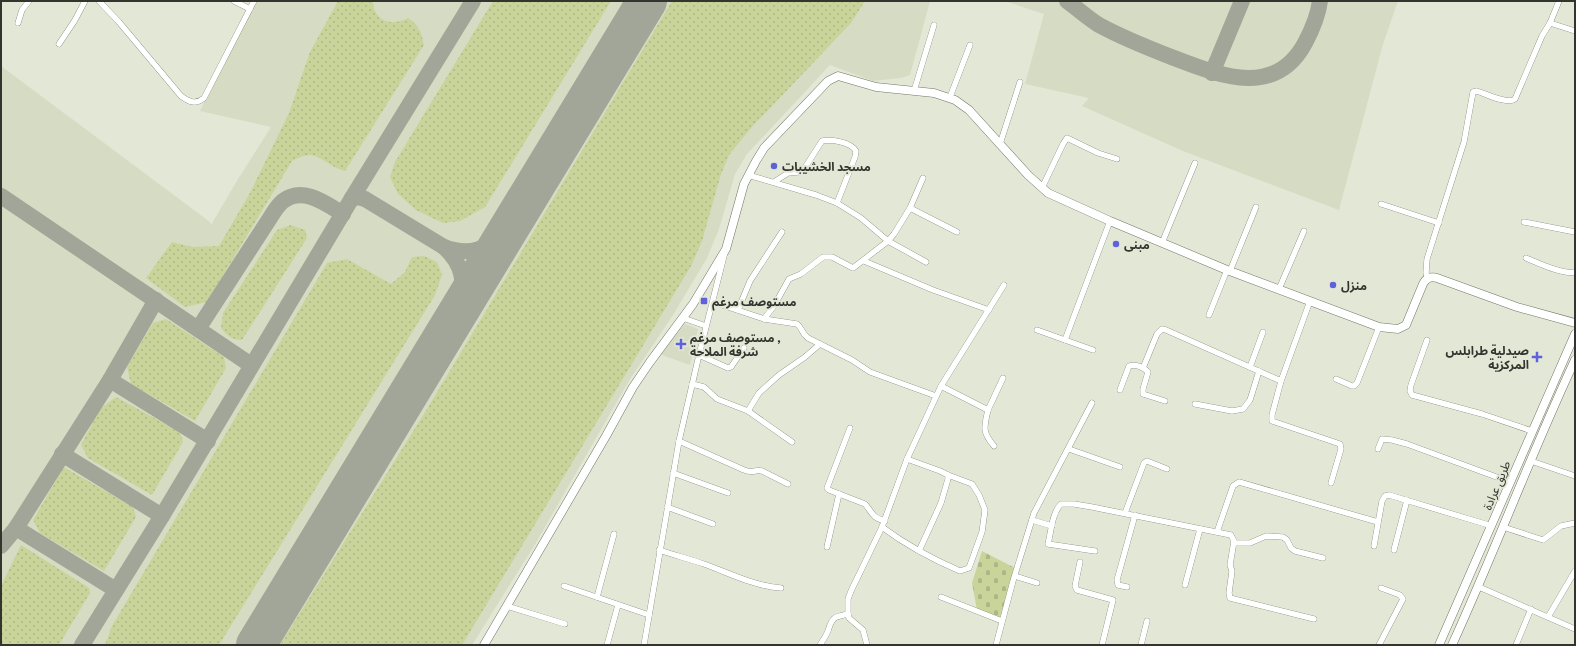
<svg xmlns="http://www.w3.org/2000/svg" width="1576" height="646" viewBox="0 0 1576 646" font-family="Literata,'Noto Sans Arabic',serif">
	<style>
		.built { fill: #d6dbc3 }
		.grass { fill: url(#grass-dots) }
		.cemetery { fill: url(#cemetery-stones) }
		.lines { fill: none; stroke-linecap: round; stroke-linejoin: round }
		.taxiway { stroke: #a2a698; stroke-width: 16 }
		.runway { stroke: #a2a698; stroke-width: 40 }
		.street-casing { stroke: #727666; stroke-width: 6 }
		.secondary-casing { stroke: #727666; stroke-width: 9 }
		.primary-casing { stroke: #727666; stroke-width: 9 }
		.street { stroke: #fff; stroke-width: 5.5 }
		.secondary { stroke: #fff; stroke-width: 8 }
		.primary { stroke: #fff; stroke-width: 8 }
		.poi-dot { fill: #5e61d9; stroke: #e3e7d6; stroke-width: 1.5 }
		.labels { text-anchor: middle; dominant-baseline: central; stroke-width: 3.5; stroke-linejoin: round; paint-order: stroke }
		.poi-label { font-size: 12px; font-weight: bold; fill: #32342d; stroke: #e3e7d6; text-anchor: start }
		.street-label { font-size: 12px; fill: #32342d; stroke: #e3e7d6 }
	</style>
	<defs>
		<pattern id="grass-dots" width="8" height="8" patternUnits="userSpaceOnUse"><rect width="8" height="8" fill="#c9d49a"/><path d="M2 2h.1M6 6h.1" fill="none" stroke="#adb785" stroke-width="1.8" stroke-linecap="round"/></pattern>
		<pattern id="cemetery-stones" width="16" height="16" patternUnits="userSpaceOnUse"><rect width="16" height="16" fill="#c9d49a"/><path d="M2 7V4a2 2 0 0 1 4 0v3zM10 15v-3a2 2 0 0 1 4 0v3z" fill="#adb785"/></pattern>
	</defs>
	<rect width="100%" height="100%" fill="#e3e7d6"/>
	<g class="built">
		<polygon points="253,1 930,1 910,75 901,78 873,81 830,65 747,154 735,174 719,229 707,258 673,315 630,379 534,546 472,645 1,645 1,66 210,222 211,225 238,179 271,127 200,111"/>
		<polygon points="1005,1 1398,1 1383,44 1339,210 1183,151 1082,106 1089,98 1025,84 1044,14"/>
		<polygon points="685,324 698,329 690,365 659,354"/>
	</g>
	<g class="grass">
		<path d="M 338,1 L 373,1 C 373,21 392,27 408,18 C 420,26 421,32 424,45 L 345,171 C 321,164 318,146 292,161 L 207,302 L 185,307 L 146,278 L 172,242 L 192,247 L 219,246 L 250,193 L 289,113 L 310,52 Z"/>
		<polygon points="493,1 611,1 485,207 460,221 443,223 416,210 398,194 390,177 395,162"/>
		<polygon points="672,1 865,1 851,23 751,128 729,155 721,174 702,241 691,266 462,645 280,645 427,409"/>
		<path d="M 291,225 L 305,230 L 307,238 L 242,340 C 232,340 227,336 221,328 L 223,313 L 277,230 Z"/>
		<polygon points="424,256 437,262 442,275 435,295 219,645 105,645 112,626 327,263 347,259 391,284 405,272 412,257"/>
		<polygon points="166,319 224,357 226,368 195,421 131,384 127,367 153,323"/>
		<polygon points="116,397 180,432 183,442 152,495 88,458 81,445 100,409"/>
		<polygon points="64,467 133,507 136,517 104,571 40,533 33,520"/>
		<polygon points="21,545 89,588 90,593 59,645 1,645 1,586"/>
	</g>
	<polygon class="cemetery" points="982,551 1015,568 1000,618 977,610 972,583"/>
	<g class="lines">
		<g class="taxiway">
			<path d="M 1067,1 C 1078,9 1088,18 1099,25 C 1123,38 1148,48 1174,58 C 1219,75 1275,99 1305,43 C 1312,30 1318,16 1320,1"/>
			<polyline points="1212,73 1242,1"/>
			<polyline points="1,196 251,365"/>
			<path d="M 352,198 L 358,197 L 365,199 L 444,247 C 471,257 485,249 506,232"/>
			<path d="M 444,247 C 464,265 465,283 460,308"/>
			<path d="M 198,329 L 270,218 C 273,213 278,205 283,201 C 303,186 325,203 343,214"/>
			<polyline points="110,380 208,441"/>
			<polyline points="62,454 162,516"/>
			<polyline points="16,528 116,590"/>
			<polyline points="1,546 16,528 110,380 156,300"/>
			<polyline points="82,645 162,516 352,198 473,1"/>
		</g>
		<polyline class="runway" points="256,645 647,1"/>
		<defs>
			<g id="street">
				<path d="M 99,1 L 119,22 L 181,96 C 189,102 196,105 204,98 L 254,1"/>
				<polyline points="234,1 250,9"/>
				<polyline points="18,23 22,10 29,1"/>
				<polyline points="1550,23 1575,31"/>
				<polyline points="59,44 75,20 85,1"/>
				<polyline points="914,91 934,25"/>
				<polyline points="950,97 970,45"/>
				<polyline points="1000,144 1020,82"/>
				<polyline points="748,175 816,195 837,203 861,218 888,241 926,262"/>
				<path d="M 774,182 L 788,173 L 799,172 L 804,169 L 822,141 C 831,139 851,142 856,151 L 855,157 L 837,203"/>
				<polyline points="1042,188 1063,144 1067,138 1098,153 1117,159"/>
				<polyline points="1381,204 1439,223"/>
				<polyline points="910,208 957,232"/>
				<polyline points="1524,222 1575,232"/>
				<polyline points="1162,243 1195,163"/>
				<path d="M 1526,258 C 1538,263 1563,275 1575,272"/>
				<polyline points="864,261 933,290 989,310"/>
				<polyline points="1230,271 1256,207"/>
				<path d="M 1428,279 L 1426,273 L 1427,259 L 1464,142 L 1473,92 L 1477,91 C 1486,94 1508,105 1515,99 L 1542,36 L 1550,23 L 1559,1"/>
				<polyline points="1279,289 1304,231"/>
				<path d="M 713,302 L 764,319 L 797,324 C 802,327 801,333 808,338 L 852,360 L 870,372 L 936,396"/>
				<polyline points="738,310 750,281 782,232"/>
				<polyline points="1209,315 1227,270"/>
				<polyline points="683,318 706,326"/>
				<polyline points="764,319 774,306 789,279 801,274 823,257 832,257 853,268 888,241 894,234 910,208 923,178"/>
				<polyline points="1037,330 1093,350"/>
				<polyline points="1065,340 1110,221"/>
				<polyline points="1427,340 1411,385 1410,391 1412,395 1482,414 1532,431"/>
				<polyline points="699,355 728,368 731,367 744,348"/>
				<polyline points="1250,367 1263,332"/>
				<polyline points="1143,368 1157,334 1162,329 1166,330 1281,381 1310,301"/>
				<polyline points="1336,379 1352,386 1354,386 1357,383 1379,327"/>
				<polyline points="1281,381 1272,415 1272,421 1340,444 1341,449 1331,483"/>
				<polyline points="692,384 704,387 717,399 748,411 792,442"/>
				<polyline points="941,386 988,410 1003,378"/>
				<path d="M 1120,390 L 1129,366 C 1135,364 1144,367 1148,372 L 1143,389 L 1143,394 L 1165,401"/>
				<polyline points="1195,404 1232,411 1243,409 1250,400 1259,371"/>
				<path d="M 988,410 C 984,427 982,432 994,446"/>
				<polyline points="748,411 759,393 779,375 805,357 820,344"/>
				<path d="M 850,428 L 827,488 L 829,490 L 865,504 C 873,513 871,517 885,521"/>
				<path d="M 679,441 L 744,470 C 754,474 755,469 762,471 L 788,484"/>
				<polyline points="1069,449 1120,467"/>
				<polyline points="1378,449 1382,439 1392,440 1407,444 1510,482"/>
				<polyline points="907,459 940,471 948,475 948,479 941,503 919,551"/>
				<polyline points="1531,461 1575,476"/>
				<polyline points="673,473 728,493"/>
				<polyline points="667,507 713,524"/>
				<polyline points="1125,513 1144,463 1147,461 1167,469"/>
				<polyline points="1032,520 1052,526"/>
				<path d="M 882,527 C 906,545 932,559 960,571 L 969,568 L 982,532 L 985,510 L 979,495 L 972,484 L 948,475"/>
				<polyline points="1503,527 1543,540 1561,526 1575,523"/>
				<polyline points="1217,532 1233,486 1239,482 1378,522"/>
				<polyline points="1234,543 1250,543 1266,536 1283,537 1287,540 1291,548 1295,551 1323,558"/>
				<polyline points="1374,546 1382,501 1385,496 1389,495 1492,526"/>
				<polyline points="827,547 839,494"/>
				<path d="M 659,550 C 674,555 689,559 704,564 C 729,573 754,586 781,588"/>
				<polyline points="1394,550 1407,500"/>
				<path d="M 1095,551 L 1048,544 C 1051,532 1052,513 1061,504 L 1074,504 L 1092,507 L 1231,535 L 1234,541 L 1230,565 L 1232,571 L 1229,593 L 1230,598 L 1314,619"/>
				<polyline points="1080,562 1075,586 1077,590 1113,600 1102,645"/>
				<polyline points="1015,576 1037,583"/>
				<polyline points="1185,585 1200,529"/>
				<polyline points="564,586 649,615"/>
				<polyline points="1127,587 1118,585 1117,580 1135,515"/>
				<polyline points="1479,587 1575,629"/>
				<polyline points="597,597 614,534"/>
				<polyline points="941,597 1002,621"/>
				<polyline points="507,606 565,624"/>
				<polyline points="1548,617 1575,571"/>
				<polyline points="607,645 618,605"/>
				<polyline points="644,645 679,441 699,355 724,256"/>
				<path d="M 820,645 C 823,640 826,636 828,631 C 832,617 834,617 848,614"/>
				<polyline points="867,645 863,630 849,618 848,614 848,599 851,591 882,527 907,459 941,386 1004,285"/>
				<polyline points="996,645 1013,581 1034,513 1092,403"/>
				<polyline points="1141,645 1147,621"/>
				<polyline points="1379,645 1403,599 1400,595 1381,588"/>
				<polyline points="1516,645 1531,609"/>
			</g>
			<path id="secondary" d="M 484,645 L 606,436 L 633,387 L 650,362 L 693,304 L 726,249 L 744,184 L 756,161 L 764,148 L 828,81 L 838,76 L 876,87 L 934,93 L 955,100 L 969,110 L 1028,175 L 1048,193 L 1110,221 L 1227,270 L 1379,327 L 1398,329 L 1406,325 L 1423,284 C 1426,278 1431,276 1437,278 L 1517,307 L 1575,323"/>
			<g id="primary">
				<polyline points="1439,645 1575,334"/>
				<path d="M 1452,645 C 1495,551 1531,454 1575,360"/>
			</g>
		</defs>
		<use href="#street" class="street-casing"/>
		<use href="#secondary" class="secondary-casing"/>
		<use href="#primary" class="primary-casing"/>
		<use href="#street" class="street"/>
		<use href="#secondary" class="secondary"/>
		<use href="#primary" class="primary"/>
	</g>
	<g class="poi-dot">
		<circle cx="774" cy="166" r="4"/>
		<circle cx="1116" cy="244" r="4"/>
		<circle cx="1333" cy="285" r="4"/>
		<rect x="700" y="297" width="8" height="8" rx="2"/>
		<path d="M679 338h4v4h4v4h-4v4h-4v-4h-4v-4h4z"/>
		<path d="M1535 351h4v4h4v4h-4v4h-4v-4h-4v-4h4z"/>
	</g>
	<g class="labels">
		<g class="poi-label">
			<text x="782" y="166">مسجد الخشيبات</text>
			<text x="1124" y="244">مبنى</text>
			<text x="1341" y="285">منزل</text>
			<text x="712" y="301">مستوصف مرغم</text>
			<text x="690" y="337">مستوصف مرغم ,<tspan x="690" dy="14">شرفة الملاحة</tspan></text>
			<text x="1529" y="350" text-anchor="end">صيدلية طرابلس<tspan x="1529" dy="14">المركزية</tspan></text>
		</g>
		<g class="street-label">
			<text transform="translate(1496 485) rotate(-67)">طريق عرادة</text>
		</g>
	</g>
	<rect width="1576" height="646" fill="none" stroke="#32342d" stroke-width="4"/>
</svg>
